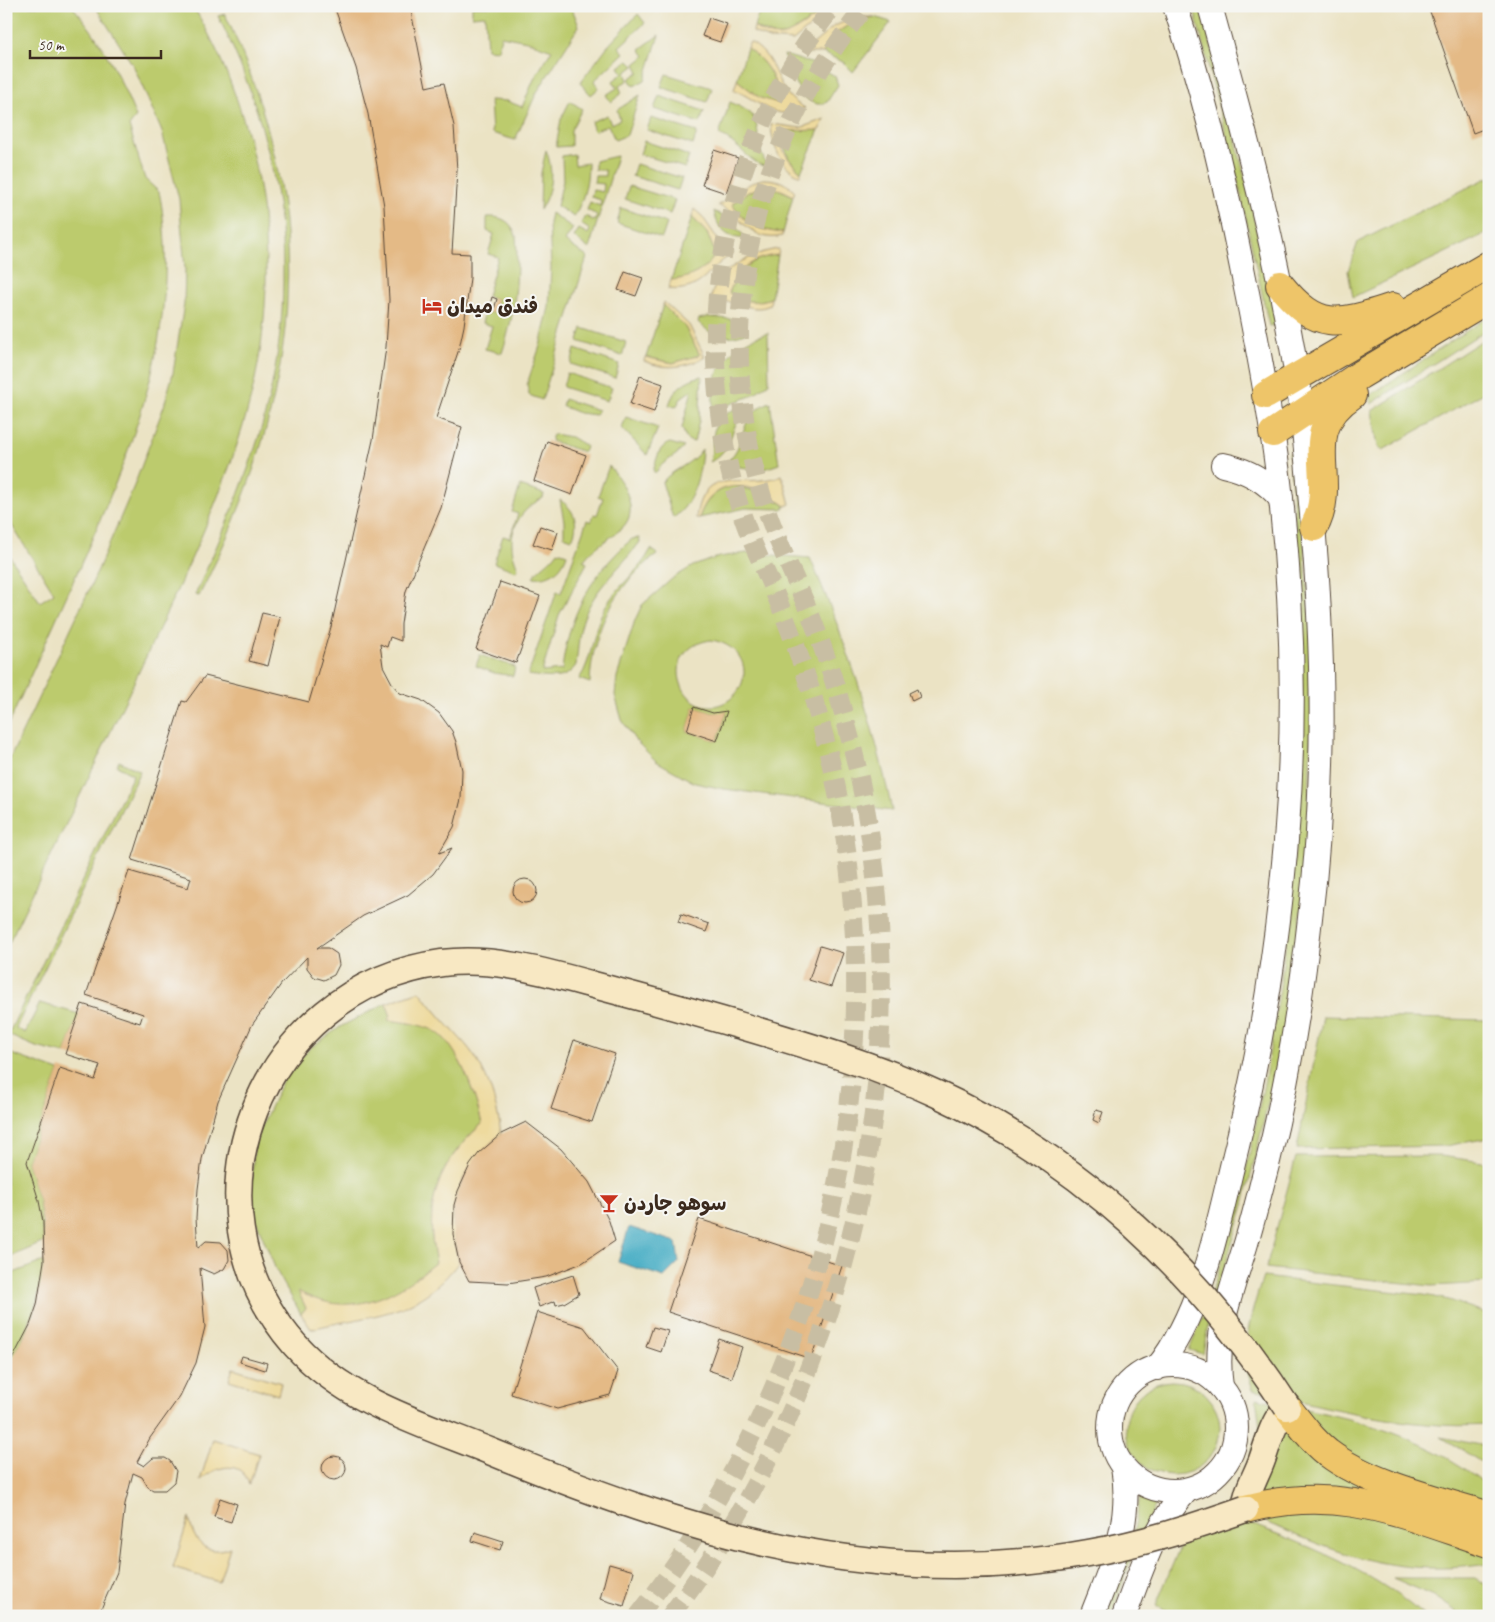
<svg xmlns="http://www.w3.org/2000/svg" width="1495" height="1622" viewBox="0 0 1495 1622" font-family="Caveat,'Playpen Sans Arabic',sans-serif">
	<style>
		.green { fill: #bccb6d; stroke: #7c7a46; fill-rule: evenodd }
		.sand { fill: #eeda9e; stroke: #94825e }
		.water { fill: #46adc5; stroke: #406c72 }
		.building { fill: #e4ba86 }
		.lines { fill: none; stroke-linecap: round; stroke-linejoin: round }
		.minor-tunnel { stroke: #c8bea3; stroke-width: 19; stroke-dasharray: 19 9; stroke-linecap: butt }
		.tertiary-casing { stroke: #554637; stroke-width: 26 }
		.secondary-casing { stroke: #554637; stroke-width: 29 }
		.primary-casing { stroke: #554637; stroke-width: 30 }
		.tertiary { stroke: #fff; stroke-width: 24 }
		.secondary { stroke: #f8e8c3; stroke-width: 26 }
		.primary { stroke: #eec569; stroke-width: 28 }
		.secondary-bridge-casing { stroke: #554637; stroke-width: 29; stroke-linecap: butt }
		.secondary-bridge { stroke: #f8e8c3; stroke-width: 26 }
		.labels { text-anchor: middle; dominant-baseline: central; stroke-width: 4; stroke-linejoin: round; paint-order: stroke }
		.poi-label { font-size: 20px; font-weight: bold; fill: #3b2a1e; stroke: #f6f6f2; text-anchor: start }
	</style>
	<rect width="100%" height="100%" fill="#f6f6f2"/>
	<filter id="ink" filterUnits="userSpaceOnUse"><feTurbulence type="fractalNoise" baseFrequency=".02" numOctaves="2"/><feDisplacementMap in="SourceGraphic" scale="10" xChannelSelector="R" yChannelSelector="G"/><feConvolveMatrix kernelMatrix="1 2 1 2 8 2 1 2 1" color-interpolation-filters="sRGB"/></filter>
	<filter id="wash" filterUnits="userSpaceOnUse"><feTurbulence type="fractalNoise" baseFrequency=".0096" numOctaves="4" result="noise"/><feDisplacementMap in="SourceGraphic" scale="20" xChannelSelector="R" yChannelSelector="G"/><feGaussianBlur stdDeviation="1.12" result="paint"/><feColorMatrix in="noise" values="0 0 0 0 0 0 0 0 0 0 0 0 0 0 0 0 0 1.4 0 .05"/><feComposite in="paint" operator="in"/></filter>
	<g filter="url(#wash)">
		<rect width="100%" height="100%" fill="#ebe3c4"/>
		<g class="green">
			<path d="M 18,6 L 72,6 C 101,38 120,78 136,117 L 129,126 L 145,179 L 159,192 C 163,209 164,228 165,245 C 170,359 126,462 81,564 C 56,619 31,675 6,730 L 6,551 L 40,602 L 54,593 L 6,516 L 6,16 Z"/>
			<path d="M 95,6 L 193,6 C 266,128 285,276 247,412 C 226,488 186,571 153,642 C 105,745 55,846 6,949 L 6,767 L 94,579 L 134,486 L 164,406 L 173,373 L 184,304 L 185,269 L 179,199 L 162,132 L 134,67 Z"/>
			<polygon points="472,6 571,6 579,26 537,92 515,140 492,133 490,100 507,101 522,107 535,77 552,50 527,41 501,36 498,50 487,49 485,15 472,16"/>
			<polygon points="761,6 827,6 827,9 789,34 775,36 754,27"/>
			<path d="M 1193,6 L 1200,6 C 1231,111 1255,218 1276,325 L 1269,326 L 1236,173 Z"/>
			<path d="M 225,14 C 322,221 301,396 199,596 L 195,595 C 220,539 245,484 262,426 C 302,283 284,148 218,16 Z"/>
			<polygon points="638,14 645,23 619,47 624,53 594,81 599,88 591,95 580,83 607,47"/>
			<path d="M 874,17 L 891,22 L 853,72 L 843,62 L 823,53 C 834,30 849,22 874,17 Z"/>
			<polygon points="659,35 645,80 634,86 629,79 639,72 635,64 645,56 640,49"/>
			<path d="M 747,48 C 767,62 777,79 779,104 L 760,98 L 737,80 Z"/>
			<path d="M 784,55 L 814,64 L 835,76 L 838,85 L 827,102 C 803,114 790,70 784,55 Z"/>
			<polygon points="629,60 634,66 625,73 628,80 619,86 622,93 611,102 606,95 617,88 613,81 623,73 619,67"/>
			<polygon points="666,74 712,88 707,102 661,87"/>
			<polygon points="640,95 627,135 615,140 608,125 594,131 591,122 607,115 611,124 620,120 617,110"/>
			<polygon points="659,96 704,111 700,123 654,109"/>
			<polygon points="570,101 582,109 571,130 571,146 556,147 561,119"/>
			<path d="M 730,102 C 760,115 755,119 760,148 C 761,155 766,161 766,167 C 747,161 738,142 719,135 Z"/>
			<polygon points="651,118 697,132 693,145 647,130"/>
			<polygon points="819,130 801,172 789,159 781,135 785,131"/>
			<polygon points="644,141 689,156 685,168 640,154"/>
			<path d="M 546,150 C 554,171 552,190 540,210 L 541,173 Z"/>
			<path d="M 574,154 L 575,165 L 588,163 C 588,183 584,199 574,217 L 557,206 L 563,181 L 562,156 Z"/>
			<polygon points="617,156 589,249 574,237 579,229 588,234 590,230 581,224 585,216 595,221 597,215 587,210 590,202 600,206 601,200 591,197 593,190 603,192 604,184 594,183 595,176 605,176 605,170 595,170 595,161"/>
			<polygon points="636,164 682,178 678,190 632,176"/>
			<polygon points="1489,177 1489,232 1353,297 1348,271 1358,242"/>
			<polygon points="629,186 675,200 670,214 625,199"/>
			<path d="M 766,187 L 776,188 L 793,196 L 783,233 C 760,231 744,222 732,204 L 746,192 Z"/>
			<polygon points="621,208 667,223 662,238 617,223"/>
			<path d="M 714,211 L 729,220 L 746,238 C 728,240 717,229 714,211 Z"/>
			<polygon points="551,213 573,228 565,241 587,257 542,400 529,395 527,384 540,346 549,307 551,267 549,223"/>
			<path d="M 487,217 C 502,216 512,222 516,236 C 519,277 515,314 502,353 L 485,349 L 492,326 L 482,323 L 485,311 L 493,313 L 497,299 L 487,296 L 498,257 L 488,254 L 494,234 L 487,231 Z"/>
			<path d="M 692,217 L 707,233 L 716,254 C 706,270 690,279 671,280 Z"/>
			<path d="M 778,255 L 771,298 C 755,304 743,302 729,293 C 737,270 753,257 778,255 Z"/>
			<polygon points="663,305 685,327 700,355 673,363 646,357"/>
			<polygon points="1489,316 1489,328 1371,404 1369,396"/>
			<path d="M 708,317 L 730,319 L 748,331 C 730,341 712,337 698,322 L 699,319 Z"/>
			<polygon points="582,328 626,342 622,356 578,341"/>
			<path d="M 768,333 L 769,383 L 751,396 L 715,410 C 712,405 713,398 713,391 C 716,361 739,341 768,333 Z"/>
			<polygon points="1489,336 1489,390 1383,450 1378,447 1372,411"/>
			<polygon points="575,349 619,364 615,378 571,364"/>
			<polygon points="567,373 612,388 607,401 563,387"/>
			<path d="M 702,376 L 699,421 L 694,442 L 687,440 L 682,428 L 692,390 L 682,397 L 676,407 L 669,405 C 674,388 685,380 702,376 Z"/>
			<polygon points="564,399 598,410 596,415 579,413 562,406"/>
			<path d="M 770,402 L 779,464 L 762,470 L 726,465 C 728,460 734,455 737,449 C 747,427 744,413 770,402 Z"/>
			<path d="M 747,405 C 730,424 734,450 710,462 C 717,427 706,418 747,405 Z"/>
			<polygon points="626,417 658,428 647,455 622,428"/>
			<polygon points="553,434 571,437 586,446 584,452 551,441"/>
			<path d="M 670,443 L 684,447 C 676,458 662,460 656,473 L 653,471 C 657,460 658,446 670,443 Z"/>
			<path d="M 702,449 C 701,472 694,504 673,518 L 662,482 C 674,468 692,465 702,449 Z"/>
			<path d="M 1297,451 L 1313,661 L 1307,868 L 1288,1006 L 1275,1074 L 1243,1208 L 1210,1314 L 1203,1354 L 1189,1350 C 1222,1275 1242,1193 1258,1113 C 1303,896 1311,674 1289,453 Z"/>
			<path d="M 609,466 C 623,482 641,510 622,528 C 608,541 596,544 583,561 L 587,563 L 559,615 L 542,672 L 562,670 C 568,616 591,574 632,539 L 639,538 L 640,542 C 619,570 590,591 581,627 C 578,639 578,652 576,665 C 565,683 546,677 528,675 L 557,591 L 561,593 L 587,520 L 591,522 L 594,514 L 597,515 L 603,498 L 598,496 Z"/>
			<path d="M 520,486 L 544,494 L 543,498 C 515,512 504,539 518,568 L 516,571 L 494,563 L 503,536 L 510,538 L 518,514 L 512,512 Z"/>
			<path d="M 733,486 L 765,493 L 786,506 L 782,509 L 746,508 L 699,518 C 705,500 715,490 733,486 Z"/>
			<path d="M 560,500 C 574,509 580,523 572,539 L 564,536 L 564,521 Z"/>
			<path d="M 651,549 L 658,554 C 615,585 592,630 590,683 L 579,679 C 593,660 592,630 605,607 C 618,585 640,571 651,549 Z"/>
			<path d="M 558,551 L 567,554 C 562,570 550,579 533,577 C 537,569 551,562 558,551 Z"/>
			<path d="M 747,553 L 810,558 C 846,641 874,723 892,811 L 724,789 L 695,783 L 656,761 L 635,740 L 622,720 L 615,695 L 617,677 L 635,620 L 642,605 L 673,578 L 693,566 L 719,557 ZM 711,640 C 733,643 750,661 742,683 C 739,692 732,699 724,703 C 681,722 655,648 711,640 ZM 694,707 L 713,713 L 727,712 L 717,741 L 687,731 Z"/>
			<polygon points="480,655 515,667 513,676 494,673 476,666"/>
			<polygon points="119,761 140,771 16,1028 25,1033 40,1003 79,1014 65,1054 36,1047 8,1035 133,775 117,766"/>
			<path d="M 386,1003 L 391,1016 L 389,1020 C 403,1022 420,1024 434,1030 C 458,1043 477,1099 482,1124 C 438,1162 423,1205 436,1262 C 396,1297 350,1320 299,1292 L 306,1308 L 301,1314 L 276,1270 L 255,1218 L 251,1199 L 254,1143 L 285,1075 L 310,1048 L 340,1027 Z"/>
			<polygon points="1323,1016 1489,1020 1489,1138 1445,1146 1297,1149"/>
			<polygon points="6,1052 59,1071 27,1162 39,1201 44,1242 6,1259"/>
			<polygon points="1441,1156 1489,1163 1489,1283 1431,1286 1266,1268 1296,1157"/>
			<path d="M 44,1261 C 39,1307 27,1331 6,1371 L 6,1276 Z"/>
			<path d="M 1263,1277 L 1424,1295 L 1449,1300 L 1489,1314 L 1489,1425 C 1406,1430 1333,1408 1253,1390 C 1239,1348 1250,1317 1263,1277 Z"/>
			<circle cx="1173" cy="1428" r="47"/>
			<path d="M 1256,1398 C 1341,1417 1420,1429 1489,1487 L 1489,1564 C 1383,1580 1320,1546 1227,1504 L 1237,1493 L 1260,1427 Z"/>
			<polygon points="1441,1437 1489,1447 1489,1467"/>
			<polygon points="1140,1496 1157,1502 1135,1548 1111,1616 1104,1616 1131,1546"/>
			<path d="M 1219,1511 C 1291,1540 1364,1563 1424,1616 L 1176,1616 L 1156,1605 L 1181,1544 L 1189,1534 Z"/>
			<polygon points="1393,1578 1475,1578 1489,1587 1489,1616 1463,1616 1434,1596"/>
		</g>
		<g class="sand">
			<path d="M 827,6 L 841,6 L 818,20 L 793,41 L 769,39 L 753,32 L 754,27 C 785,49 798,24 824,13 Z"/>
			<path d="M 857,17 L 874,17 C 849,22 834,30 823,53 L 803,53 L 834,26 Z"/>
			<path d="M 750,42 C 781,59 772,92 805,108 C 773,123 761,101 734,90 L 737,80 L 760,98 L 779,103 C 777,79 767,62 747,48 Z"/>
			<path d="M 825,119 L 819,130 L 785,131 L 782,133 C 777,147 791,163 801,172 L 800,176 C 780,166 772,145 771,124 L 800,128 Z"/>
			<path d="M 763,179 C 776,179 785,182 795,191 L 793,196 C 771,182 750,186 732,204 C 744,223 760,231 783,233 L 782,236 C 753,244 741,215 718,205 C 735,197 744,183 763,179 Z"/>
			<path d="M 694,209 L 702,216 L 719,241 L 734,253 C 707,267 705,293 668,289 L 671,280 C 690,279 706,270 716,254 L 707,233 L 692,217 Z"/>
			<path d="M 779,249 L 778,255 C 753,257 737,270 729,293 C 742,302 756,304 771,298 L 770,305 C 755,312 746,305 731,302 C 724,301 717,305 711,301 C 712,271 753,252 779,249 Z"/>
			<path d="M 664,302 L 689,325 L 705,357 C 685,368 666,370 644,361 L 645,357 L 673,363 L 700,355 L 685,327 L 663,305 Z"/>
			<path d="M 782,475 L 790,504 L 786,506 C 757,484 714,472 699,518 L 696,518 C 703,461 748,491 782,475 Z"/>
			<path d="M 420,991 C 434,1011 450,1027 466,1045 C 487,1070 497,1102 501,1134 C 458,1168 444,1209 459,1262 C 415,1319 375,1313 311,1329 L 301,1314 L 306,1308 L 298,1291 C 350,1320 395,1297 436,1262 C 423,1205 438,1163 482,1124 C 477,1099 458,1042 433,1030 C 420,1024 403,1022 388,1020 L 391,1016 L 386,1003 Z"/>
			<polygon points="233,1368 281,1383 278,1395 229,1380"/>
			<path d="M 213,1439 L 259,1454 L 249,1485 C 242,1458 215,1466 200,1481 Z"/>
			<path d="M 189,1517 C 192,1539 205,1558 230,1547 L 219,1582 L 173,1568 Z"/>
		</g>
		<polygon class="water" points="629,1227 676,1242 679,1262 664,1277 618,1262"/>
		<g id="blocks">
			<g class="building">
				<polygon points="334,6 410,6 426,87 444,83 454,126 457,170 452,253 470,254 470,278 464,326 459,349 436,418 462,427 441,508 406,591 401,624 401,641 390,637 387,647 380,644 383,666 393,685 400,693 421,700 439,713 452,731 456,742 462,770 461,799 454,827 439,853 452,848 433,874 408,895 363,916 317,948 328,948 337,954 339,965 334,975 324,980 314,977 307,968 307,957 282,983 252,1025 218,1101 202,1159 198,1189 196,1218 198,1248 206,1241 221,1242 228,1250 229,1260 224,1269 214,1274 200,1268 205,1327 196,1363 180,1396 150,1438 137,1462 144,1466 153,1458 165,1458 170,1461 176,1471 174,1482 165,1490 153,1490 148,1487 142,1477 133,1473 125,1504 117,1572 98,1616 6,1616 6,1371 30,1325 37,1305 44,1261 43,1222 39,1201 27,1162 60,1068 95,1080 100,1065 65,1054 82,1004 140,1023 143,1014 86,995 129,871 188,888 191,878 132,860 182,701 186,702 205,676 309,702 331,627 373,440 386,347 389,300 384,206 368,114 356,68"/>
				<polygon points="1428,6 1489,6 1489,127 1473,133"/>
				<polygon points="709,18 727,24 720,42 702,36"/>
				<polygon points="714,150 738,158 726,193 702,185"/>
				<polygon points="625,272 643,278 636,296 618,290"/>
				<polygon points="492,297 497,299 493,313 488,312"/>
				<polygon points="640,376 663,384 654,412 630,404"/>
				<polygon points="547,441 586,455 572,495 534,481"/>
				<polygon points="540,526 558,532 552,550 533,544"/>
				<polygon points="500,582 540,596 516,663 476,649"/>
				<polygon points="262,613 280,617 268,666 249,661"/>
				<polygon points="917,689 920,697 912,701 909,693"/>
				<polygon points="694,707 713,713 727,711 717,741 687,731"/>
				<circle cx="525" cy="891" r="12"/>
				<polygon points="681,914 709,924 706,932 678,922"/>
				<polygon points="820,946 843,953 831,987 809,980"/>
				<polygon points="574,1040 615,1054 592,1122 551,1109"/>
				<polygon points="1096,1110 1103,1112 1099,1123 1093,1120"/>
				<polygon points="526,1122 561,1149 589,1182 609,1221 615,1241 582,1263 546,1277 508,1283 469,1281 459,1262 453,1234 454,1205 458,1191 470,1165 479,1153 501,1134"/>
				<polygon points="699,1219 842,1266 811,1359 668,1312"/>
				<polygon points="573,1275 579,1294 564,1303 556,1305 555,1301 539,1307 533,1288"/>
				<polygon points="537,1312 584,1327 618,1371 610,1395 557,1409 511,1394"/>
				<polygon points="653,1327 668,1331 661,1352 646,1347"/>
				<polygon points="719,1339 742,1347 732,1378 708,1370"/>
				<polygon points="242,1356 267,1363 265,1370 240,1362"/>
				<circle cx="334" cy="1468" r="12"/>
				<polygon points="220,1498 237,1504 231,1522 214,1517"/>
				<polygon points="475,1532 503,1541 500,1550 472,1541"/>
				<polygon points="609,1564 634,1571 624,1606 600,1599"/>
			</g>
		</g>
	</g>
	<g filter="url(#ink)">
		<use href="#blocks" fill-opacity="0" stroke="#554637" stroke-width="1"/>
		<g class="lines">
			<g class="minor-tunnel">
				<path d="M 638,1616 C 822,1381 893,1084 837,791 C 824,727 804,664 779,603 C 766,571 750,541 740,508 C 687,337 720,146 834,6"/>
				<path d="M 670,1616 C 849,1382 921,1069 860,780 C 849,730 835,680 817,632 C 801,589 779,548 765,505 C 707,329 750,147 866,6"/>
			</g>
			<defs>
				<g id="tertiary">
					<path d="M 1210,6 C 1244,129 1277,251 1297,377 C 1304,419 1307,461 1311,503 C 1324,641 1327,781 1310,918 C 1301,1000 1288,1081 1268,1161 C 1260,1191 1253,1221 1244,1250 C 1229,1298 1214,1336 1221,1387"/>
					<path d="M 1223,465 C 1247,470 1266,480 1281,499"/>
					<circle cx="1173" cy="1428" r="63"/>
					<path d="M 1157,1368 C 1204,1310 1219,1218 1237,1146 C 1288,934 1305,716 1281,499 C 1273,425 1259,351 1244,278 C 1226,186 1205,95 1175,6"/>
					<path d="M 1092,1616 C 1112,1564 1133,1523 1123,1467"/>
					<path d="M 1124,1616 C 1141,1571 1154,1526 1187,1490"/>
				</g>
				<path id="secondary" d="M 1245,1509 C 1246,1491 1256,1477 1262,1460 C 1269,1441 1272,1423 1287,1407"/>
				<g id="primary">
					<path d="M 1280,285 C 1319,333 1340,324 1393,307"/>
					<polyline points="1266,395 1489,265"/>
					<polyline points="1273,433 1360,375 1489,298"/>
					<path d="M 1314,527 C 1340,479 1296,432 1352,395"/>
					<path d="M 1287,1407 C 1300,1424 1312,1440 1328,1453 C 1370,1485 1439,1500 1489,1516"/>
					<path d="M 1245,1509 C 1340,1484 1400,1514 1489,1543"/>
				</g>
			</defs>
			<use href="#tertiary" class="tertiary-casing"/>
			<use href="#secondary" class="secondary-casing"/>
			<use href="#primary" class="primary-casing"/>
			<use href="#tertiary" class="tertiary"/>
			<use href="#secondary" class="secondary"/>
			<use href="#primary" class="primary"/>
			<defs>
				<path id="secondary-bridge" d="M 1245,1509 C 1194,1527 1142,1544 1088,1553 C 875,1592 687,1532 492,1452 C 423,1424 346,1402 295,1345 C 173,1206 260,987 442,963 C 493,957 542,971 590,984 C 639,997 687,1010 735,1024 C 803,1044 872,1064 937,1094 C 1082,1161 1201,1274 1287,1407"/>
			</defs>
			<use href="#secondary-bridge" class="secondary-bridge-casing"/>
			<use href="#secondary-bridge" class="secondary-bridge"/>
		</g>
	</g>
	<defs>
		<symbol id="hotel-bare" viewBox="-9 -9 18 18"><path d="M-6-4.5h1.5V1H6V5H4.5V3h-9V5H-6ZM-4 0a1.8 1.8 0 1 1 3.6 0ZM.5 0V-2.5h3Q6-2.5 6 0Z" fill="#c8321e" stroke="#f6f6f2" stroke-width="2.5" paint-order="stroke"/></symbol>
		<symbol id="bar-bare" viewBox="-9 -9 18 18"><path d="M-6-5H6L.8 .8V4.5H3.5V6h-7V4.5H-.8V.8Z" fill="#c8321e" stroke="#f6f6f2" stroke-width="2.5" paint-order="stroke"/></symbol>
	</defs>
	<g fill-rule="evenodd">
		<use href="#hotel-bare" x="418" y="292" width="28" height="28"/>
		<use href="#bar-bare" x="595" y="1189" width="28" height="28"/>
	</g>
	<g class="labels">
		<g class="poi-label">
			<text x="447" y="306">فندق ميدان</text>
			<text x="624" y="1203">سوهو جاردن</text>
		</g>
	</g>
	<rect width="1495" height="1622" fill="none" stroke="#f6f6f2" stroke-width="25"/>
	<path d="M30 50v8h131v-8" fill="none" stroke="#3b2a1e" stroke-width="2.5"/>
	<text x="38" y="50" font-size="15" fill="#3b2a1e" stroke="#f6f6f2" stroke-width="4" paint-order="stroke">50 m</text>
</svg>
